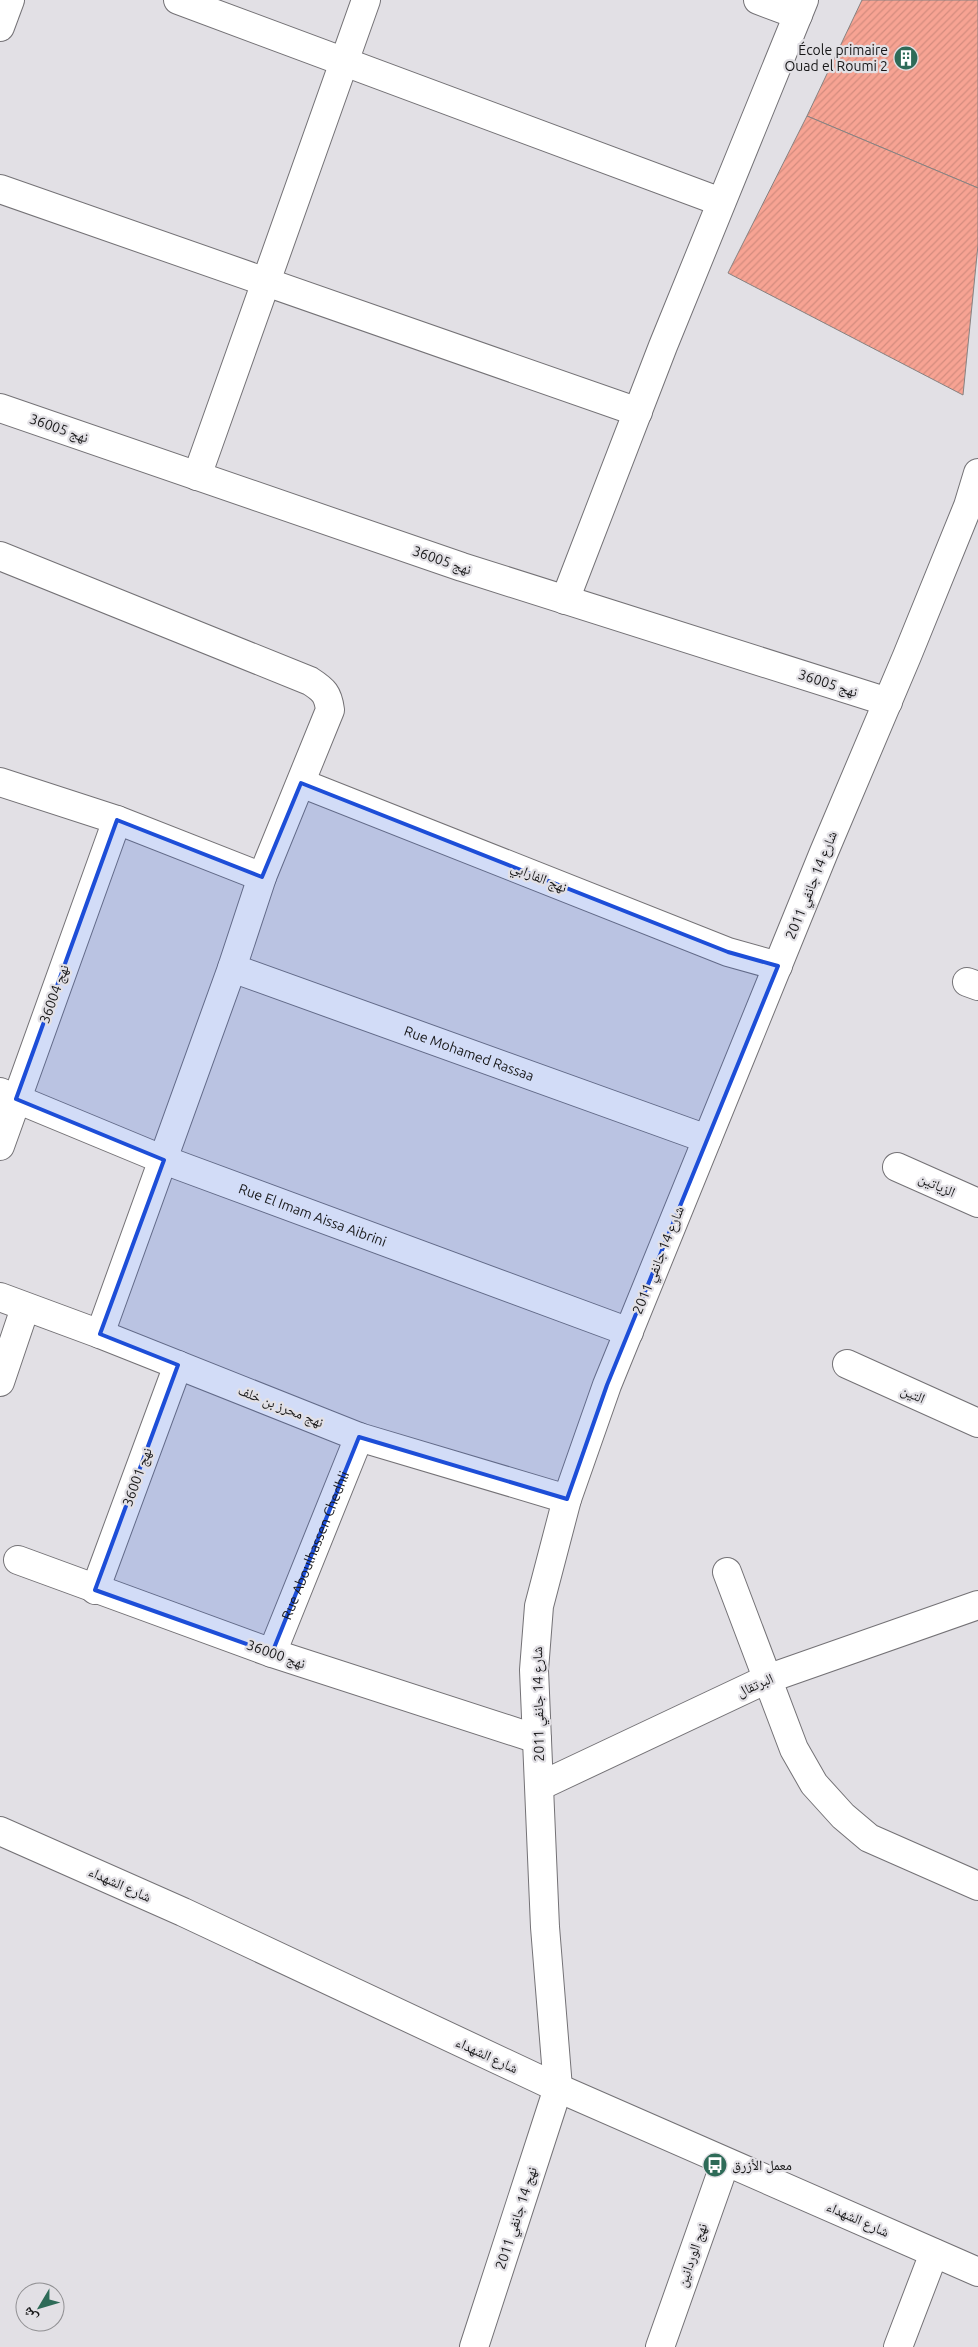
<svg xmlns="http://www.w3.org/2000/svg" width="978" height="2347" viewBox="0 0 978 2347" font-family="Ubuntu,'Noto Naskh Arabic',sans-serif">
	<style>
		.building { fill: url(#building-hatch); stroke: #878281 }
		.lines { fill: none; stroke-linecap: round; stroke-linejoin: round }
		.street-casing { stroke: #747276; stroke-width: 30 }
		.secondary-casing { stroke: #747276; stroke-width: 30 }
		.street { stroke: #fff; stroke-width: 28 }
		.secondary { stroke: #fff; stroke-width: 28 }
		.marked { fill: #1d4ed8; fill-opacity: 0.2; stroke: #1d4ed8; stroke-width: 4; stroke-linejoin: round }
		.labels { text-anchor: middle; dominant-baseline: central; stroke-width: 4.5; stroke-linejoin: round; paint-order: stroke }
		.poi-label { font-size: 14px; fill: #181819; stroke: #e2e0e5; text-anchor: end }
		.street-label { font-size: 14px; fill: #181819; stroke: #e2e0e5 }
	</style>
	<defs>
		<pattern id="building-hatch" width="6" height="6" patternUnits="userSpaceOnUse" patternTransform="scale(1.25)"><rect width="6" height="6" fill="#f7a393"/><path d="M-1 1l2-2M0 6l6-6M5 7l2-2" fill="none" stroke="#d38c7e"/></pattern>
	</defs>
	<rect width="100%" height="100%" fill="#e2e0e5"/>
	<g class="building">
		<polygon points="862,0 978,0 978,188 807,116"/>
		<polygon points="807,116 978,188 978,245 963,395 728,273"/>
	</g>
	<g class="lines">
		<defs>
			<g id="street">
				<polyline points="178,0 721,202"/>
				<polyline points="758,0 798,15"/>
				<polyline points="0,27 10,0"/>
				<polyline points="0,189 638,412"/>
				<polyline points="0,408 462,567 888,702"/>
				<polyline points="197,476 366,0"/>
				<path d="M 0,556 L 310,681 C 324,690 328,694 330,710 L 262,877 L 232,968 L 100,1334"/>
				<polyline points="565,600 663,346 804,0"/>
				<polyline points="0,782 117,820 262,877"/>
				<polyline points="301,783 728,952 778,966"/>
				<path id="s1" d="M 232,968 L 707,1139"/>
				<polyline points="967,982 978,986"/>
				<path id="s2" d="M 0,1092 L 164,1160 L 629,1332"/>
				<polyline points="0,1146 117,820"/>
				<polyline points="897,1167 978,1203"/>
				<polyline points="0,1297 100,1334 359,1437 567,1499"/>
				<polyline points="847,1364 978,1423"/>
				<polyline points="0,1382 25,1308"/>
				<polyline points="18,1560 272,1653 537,1739"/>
				<polyline points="727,1572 794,1749 814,1784 843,1816 869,1838 978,1886"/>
				<polyline points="95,1590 178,1365"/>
				<path id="s3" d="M 272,1653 L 359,1437"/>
				<polyline points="540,1786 767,1679 978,1605"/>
				<polyline points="660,2347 725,2163"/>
				<polyline points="898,2347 934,2253"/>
			</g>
			<g id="secondary">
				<polyline points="0,1831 183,1912 558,2088 978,2272"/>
				<polyline points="474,2347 558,2088 545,1927 534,1670 539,1606 567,1499 607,1385 824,852 907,656 968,506 978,473"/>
			</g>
		</defs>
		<use href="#street" class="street-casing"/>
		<use href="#secondary" class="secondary-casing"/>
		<use href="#street" class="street"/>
		<use href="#secondary" class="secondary"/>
	</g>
	<path class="marked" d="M 301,783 L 728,952 L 778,966 L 607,1385 L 567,1499 L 359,1437 L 272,1653 L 95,1590 L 178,1365 L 100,1334 L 164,1160 L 16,1099 L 117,820 L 262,877 Z"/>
	<defs>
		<symbol id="building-disc" viewBox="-11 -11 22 22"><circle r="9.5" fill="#2e6b58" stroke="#e2e0e5"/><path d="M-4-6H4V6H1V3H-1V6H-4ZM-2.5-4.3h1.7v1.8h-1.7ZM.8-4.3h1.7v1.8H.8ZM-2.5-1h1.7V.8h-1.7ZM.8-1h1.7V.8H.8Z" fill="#fff"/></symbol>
		<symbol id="bus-disc" viewBox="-11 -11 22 22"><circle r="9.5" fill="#2e6b58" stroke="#e2e0e5"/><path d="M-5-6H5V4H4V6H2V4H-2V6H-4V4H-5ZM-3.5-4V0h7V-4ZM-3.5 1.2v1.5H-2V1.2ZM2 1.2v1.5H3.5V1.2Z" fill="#fff"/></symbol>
	</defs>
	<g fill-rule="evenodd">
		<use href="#building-disc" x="892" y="44" width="28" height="28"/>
		<use href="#bus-disc" x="701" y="2151" width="28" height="28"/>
	</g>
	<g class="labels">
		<g class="poi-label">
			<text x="888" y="50">École primaire<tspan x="888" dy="16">Ouad el Roumi 2</tspan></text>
			<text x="732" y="2165" text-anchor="start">معمل الأزرق</text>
		</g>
		<g class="street-label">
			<text transform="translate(59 428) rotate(19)">نهج 36005</text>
			<text transform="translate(442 560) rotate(19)">نهج 36005</text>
			<text transform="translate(828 683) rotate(18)">نهج 36005</text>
			<text transform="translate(539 877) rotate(22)">نهج الفارابي</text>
			<text transform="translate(811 885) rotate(-68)">شارع 14 جانفي 2011</text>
			<text transform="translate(54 994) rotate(-70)">نهج 36004</text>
			<text stroke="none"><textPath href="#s1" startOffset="252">Rue Mohamed Rassaa</textPath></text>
			<text transform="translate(937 1185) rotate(24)">الزياتين</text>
			<text stroke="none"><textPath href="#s2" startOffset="336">Rue El Imam Aissa Aibrini</textPath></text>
			<text transform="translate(658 1260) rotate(-68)">شارع 14 جانفي 2011</text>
			<text transform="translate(913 1394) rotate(24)">التين</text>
			<text transform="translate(281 1406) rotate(22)">نهج محرز بن خلف</text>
			<text transform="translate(137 1477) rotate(-70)">نهج 36001</text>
			<text stroke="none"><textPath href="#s3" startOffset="116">Rue Aboulhassen Chedhli</textPath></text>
			<text transform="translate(276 1654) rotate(19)">نهج 36000</text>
			<text transform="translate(755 1685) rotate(-24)">البرتقال</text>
			<text transform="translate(538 1704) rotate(-91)">شارع 14 جانفي 2011</text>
			<text transform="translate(120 1884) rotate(24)">شارع الشهداء</text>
			<text transform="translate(487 2055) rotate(25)">شارع الشهداء</text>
			<text transform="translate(516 2218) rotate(-72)">نهج 14 جانفي 2011</text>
			<text transform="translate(858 2219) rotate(24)">شارع الشهداء</text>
			<text transform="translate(692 2255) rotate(-71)">نهج الوردانين</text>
		</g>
	</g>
	<g transform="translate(40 2307) rotate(232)"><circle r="24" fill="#e2e0e5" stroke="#919093"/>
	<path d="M0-4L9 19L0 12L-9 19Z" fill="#2e6b58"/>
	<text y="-8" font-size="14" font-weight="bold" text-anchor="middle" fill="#181819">ش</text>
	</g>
</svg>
